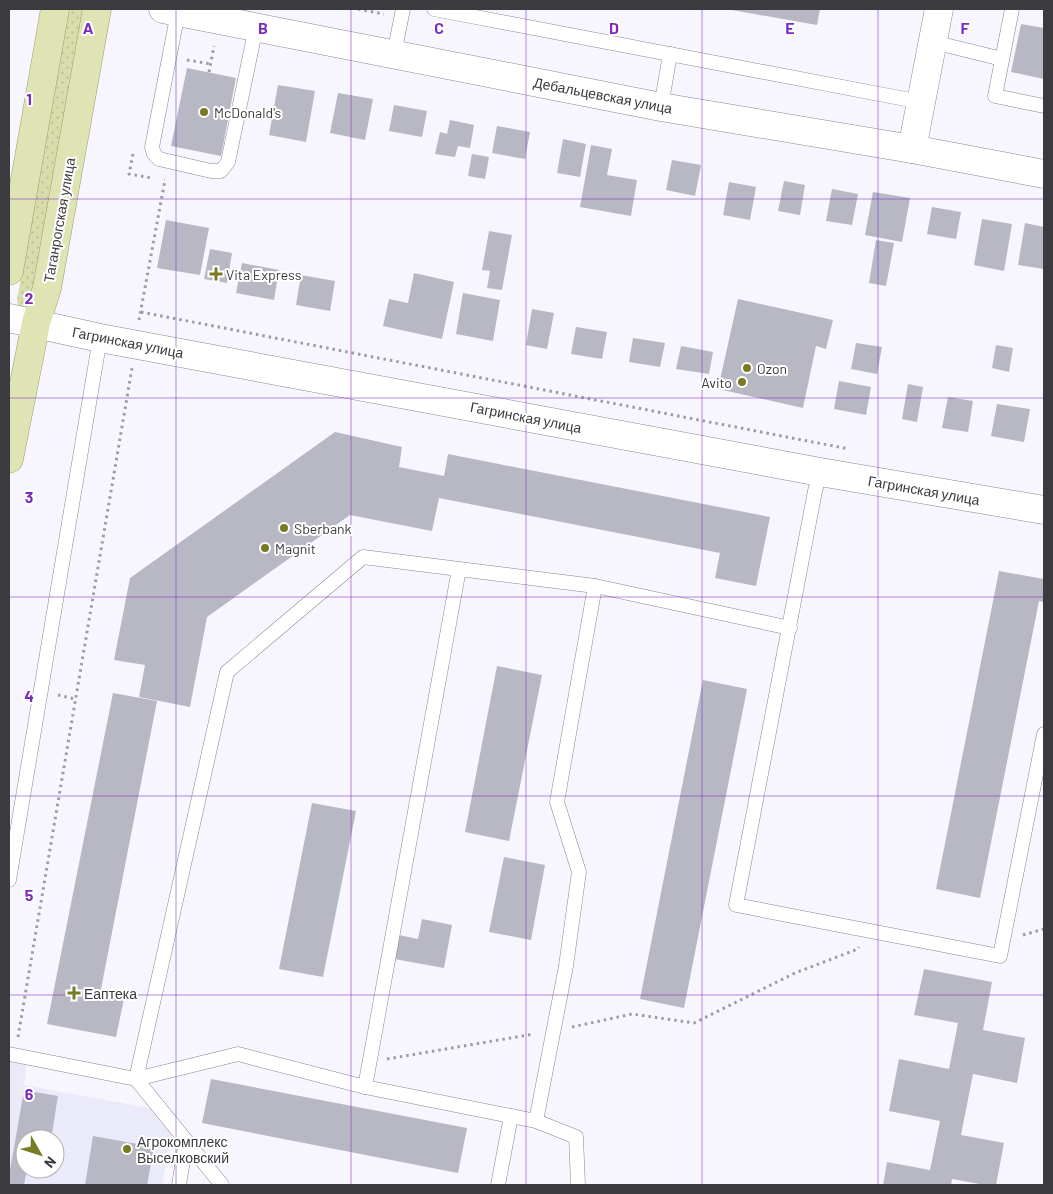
<svg xmlns="http://www.w3.org/2000/svg" width="1053" height="1194" viewBox="0 0 1053 1194" font-family="Barlow,sans-serif">
	<style>
		.built { fill: #eaeafa; fill-rule: evenodd }
		.grass { fill: url(#grass-dots) }
		.building { fill: #b8b8c4 }
		.lines { fill: none; stroke-linecap: round; stroke-linejoin: round }
		.service-casing { stroke: #878792; stroke-width: 15 }
		.minor-casing { stroke: #878792; stroke-width: 29 }
		.primary-casing { stroke: #999d6b; stroke-width: 29 }
		.path { stroke: #9d9ca3; stroke-width: 3; stroke-dasharray: 2.5 4; stroke-linecap: butt }
		.service { stroke: #fff; stroke-width: 14 }
		.minor { stroke: #fff; stroke-width: 28 }
		.primary { stroke: #e0e4b4; stroke-width: 28 }
		.grid { fill: none; stroke: #7b2cbf; stroke-width: 1; stroke-opacity: 0.55 }
		.poi-dot { fill: #777b24; stroke: #fff; stroke-width: 2 }
		.labels { text-anchor: middle; dominant-baseline: central; stroke-width: 4; stroke-linejoin: round; paint-order: stroke }
		.street-label { font-size: 14px; fill: #3a3a3f; stroke: #fff }
		.poi-label { font-size: 14px; fill: #3a3a3f; stroke: #fff; text-anchor: start }
		.grid-label { font-size: 16px; text-anchor: middle; font-weight: bold; fill: #7b2cbf; stroke: #fff; stroke-width: 4; stroke-linejoin: round; paint-order: stroke }
	</style>
	<defs>
		<pattern id="grass-dots" width="8" height="8" patternUnits="userSpaceOnUse" patternTransform="scale(1.25)"><rect width="8" height="8" fill="#d8ddac"/><path d="M2 2h.1M6 6h.1" fill="none" stroke="#babe95" stroke-width="1.8" stroke-linecap="round"/></pattern>
	</defs>
	<rect width="100%" height="100%" fill="#f7f6fe"/>
	<path class="built" d="M 9,1047 L 28,1052 L 24,1085 L 176,1113 L 162,1185 L 9,1185 ZM 25,1139 L 55,1139 L 55,1169 L 25,1169 Z"/>
	<polygon class="grass" points="68,9 86,9 29,312 19,311 17,300"/>
	<g class="building">
		<polygon points="732,9 820,9 817,25 732,10"/>
		<polygon points="1021,24 1044,28 1044,79 1011,72"/>
		<polygon points="187,68 236,78 221,156 171,146"/>
		<polygon points="278,85 315,91 306,142 269,135"/>
		<polygon points="338,93 373,99 365,140 330,133"/>
		<polygon points="394,105 427,111 422,137 389,131"/>
		<polygon points="450,120 474,125 470,148 458,146 455,157 435,154 440,132 447,134"/>
		<polygon points="497,126 530,132 525,159 492,153"/>
		<polygon points="563,139 586,144 580,177 557,173"/>
		<polygon points="591,145 612,149 607,175 637,180 631,216 580,207"/>
		<polygon points="472,154 489,157 485,179 468,176"/>
		<polygon points="672,160 701,165 695,196 666,190"/>
		<polygon points="784,181 805,185 800,215 778,211"/>
		<polygon points="729,182 756,187 750,220 723,215"/>
		<polygon points="832,189 858,194 852,225 826,221"/>
		<polygon points="873,192 910,198 902,242 865,235"/>
		<polygon points="932,207 961,212 956,239 927,234"/>
		<polygon points="982,219 1012,224 1004,271 974,265"/>
		<polygon points="166,220 209,228 200,275 157,268"/>
		<polygon points="1025,223 1044,227 1044,269 1018,265"/>
		<polygon points="489,231 512,235 502,290 487,288 490,271 482,270"/>
		<polygon points="876,240 894,243 886,286 869,283"/>
		<polygon points="210,249 232,253 227,283 204,279"/>
		<polygon points="242,263 279,270 274,300 236,293"/>
		<polygon points="414,273 454,282 442,339 383,326 389,299 408,303"/>
		<polygon points="301,275 335,281 330,311 296,305"/>
		<polygon points="463,293 500,300 493,341 456,334"/>
		<polygon points="738,299 833,320 826,349 816,346 803,408 718,389"/>
		<polygon points="532,309 554,313 547,349 526,345"/>
		<polygon points="576,327 607,332 602,359 571,354"/>
		<polygon points="633,338 665,343 660,367 629,362"/>
		<polygon points="856,343 882,347 877,374 851,369"/>
		<polygon points="996,345 1013,348 1009,372 992,368"/>
		<polygon points="681,346 713,352 709,374 676,369"/>
		<polygon points="839,381 871,387 866,415 834,409"/>
		<polygon points="908,384 923,387 917,422 902,419"/>
		<polygon points="948,397 973,401 968,432 942,428"/>
		<polygon points="997,404 1030,409 1024,442 991,436"/>
		<polygon points="335,432 402,447 399,467 444,476 448,454 770,517 756,586 715,578 720,553 439,498 432,531 350,515 207,617 190,707 139,697 145,665 114,660 130,578"/>
		<polygon points="999,571 1044,579 1044,602 1039,601 980,898 936,889"/>
		<polygon points="497,666 542,675 509,841 465,832"/>
		<polygon points="703,680 747,689 684,1008 640,999"/>
		<polygon points="113,693 157,701 101,989 125,994 116,1037 47,1024"/>
		<polygon points="312,803 356,811 323,977 279,969"/>
		<polygon points="504,857 545,865 531,940 489,932"/>
		<polygon points="422,919 452,925 444,968 389,958 394,934 418,939"/>
		<polygon points="924,969 992,982 983,1030 1025,1038 1017,1083 973,1074 961,1135 1004,1143 996,1185 985,1185 952,1179 951,1185 883,1185 887,1162 930,1170 940,1121 889,1111 899,1059 949,1069 958,1023 914,1015"/>
		<polygon points="211,1079 467,1128 458,1173 202,1123"/>
		<polygon points="24,1090 58,1096 52,1133 34,1130 32,1139 25,1139 25,1169 27,1169 24,1185 9,1185 9,1176"/>
		<polygon points="93,1136 154,1147 147,1185 85,1185"/>
	</g>
	<g class="lines">
		<defs>
			<g id="service">
				<polyline points="434,9 921,102"/>
				<polyline points="1012,9 995,96 1044,106"/>
				<polyline points="178,12 152,147 154,154 159,159 211,171 221,171 228,162 256,27"/>
				<polyline points="933,42 1002,59"/>
				<polyline points="394,54 403,9"/>
				<polyline points="661,107 670,54"/>
				<polyline points="820,472 815,491 736,905 1000,956 1044,734"/>
				<polyline points="459,569 365,1087 238,1054 136,1079 227,672 363,557 595,586 790,628"/>
				<polyline points="9,880 100,338"/>
				<polyline points="9,1054 136,1079 222,1185"/>
				<polyline points="365,1087 536,1121 566,966 579,872 557,802 595,586"/>
				<polyline points="536,1121 576,1137 578,1185"/>
				<polyline points="179,1185 186,1141"/>
				<polyline points="498,1185 511,1116"/>
			</g>
			<g id="minor">
				<polyline points="163,9 661,107 912,149 1044,174"/>
				<polyline points="912,149 939,9"/>
				<polyline points="9,318 100,338 820,472 1044,510"/>
			</g>
			<g id="primary">
				<polyline points="9,271 55,9"/>
				<polyline points="9,459 36,323 47,288 97,9"/>
			</g>
		</defs>
		<use href="#service" class="service-casing"/>
		<use href="#minor" class="minor-casing"/>
		<use href="#primary" class="primary-casing"/>
		<g class="path">
			<polyline points="358,9 384,14"/>
			<polyline points="187,60 211,64"/>
			<polyline points="209,72 214,46"/>
			<polyline points="133,154 129,174 152,178"/>
			<polyline points="141,312 849,449"/>
			<polyline points="139,320 165,180 164,180"/>
			<polyline points="58,695 75,699"/>
			<polyline points="1023,935 1044,929"/>
			<polyline points="572,1027 632,1014 694,1023 795,973 858,949 859,947"/>
			<polyline points="18,1037 132,368"/>
			<polyline points="387,1059 534,1034"/>
		</g>
		<use href="#service" class="service"/>
		<use href="#minor" class="minor"/>
		<use href="#primary" class="primary"/>
	</g>
	<path class="grid" d="M 176,9 L 176,1185M 351,9 L 351,1185M 526,9 L 526,1185M 702,9 L 702,1185M 878,9 L 878,1185M 9,199 L 1044,199M 9,398 L 1044,398M 9,597 L 1044,597M 9,796 L 1044,796M 9,995 L 1044,995"/>
	<g class="poi-dot">
		<circle cx="204" cy="112" r="5"/>
		<path d="M213.5 266.5h5v5h5v5h-5v5h-5v-5h-5v-5h5z"/>
		<circle cx="747" cy="368" r="5"/>
		<circle cx="742" cy="382" r="5"/>
		<circle cx="284" cy="528" r="5"/>
		<circle cx="265" cy="548" r="5"/>
		<path d="M71.5 985.5h5v5h5v5h-5v5h-5v-5h-5v-5h5z"/>
		<circle cx="127" cy="1149" r="5"/>
	</g>
	<g class="labels">
		<g class="street-label">
			<text transform="translate(603 95) rotate(11)">Дебальцевская улица</text>
			<text transform="translate(59 220) rotate(-80)">Таганрогская улица</text>
			<text transform="translate(128 342) rotate(11)">Гагринская улица</text>
			<text transform="translate(526 417) rotate(11)">Гагринская улица</text>
			<text transform="translate(924 490) rotate(10)">Гагринская улица</text>
		</g>
		<g class="poi-label">
			<text x="214" y="112">McDonald's</text>
			<text x="226" y="274">Vita Express</text>
			<text x="757" y="368">Ozon</text>
			<text x="732" y="382" text-anchor="end">Avito</text>
			<text x="294" y="528">Sberbank</text>
			<text x="275" y="548">Magnit</text>
			<text x="84" y="993">Еаптека</text>
			<text x="137" y="1141">Агрокомплекс<tspan x="137" dy="16">Выселковский</tspan></text>
		</g>
	</g>
	<g class="grid-label">
		<text x="88" y="34">A</text>
		<text x="263" y="34">B</text>
		<text x="439" y="34">C</text>
		<text x="614" y="34">D</text>
		<text x="790" y="34">E</text>
		<text x="965" y="34">F</text>
		<text x="29" y="105">1</text>
		<text x="29" y="304">2</text>
		<text x="29" y="503">3</text>
		<text x="29" y="702">4</text>
		<text x="29" y="901">5</text>
		<text x="29" y="1100">6</text>
	</g>
	<rect width="1053" height="1194" fill="none" stroke="#3a3a3f" stroke-width="20"/>
	<g transform="translate(40 1154) rotate(129)"><circle r="24" fill="#ffffff" stroke="#b0b0b2"/>
	<path d="M0-4L9 19L0 12L-9 19Z" fill="#777b24"/>
	<text y="-8" font-size="14" font-weight="bold" text-anchor="middle" fill="#3a3a3f">N</text>
	</g>
</svg>
